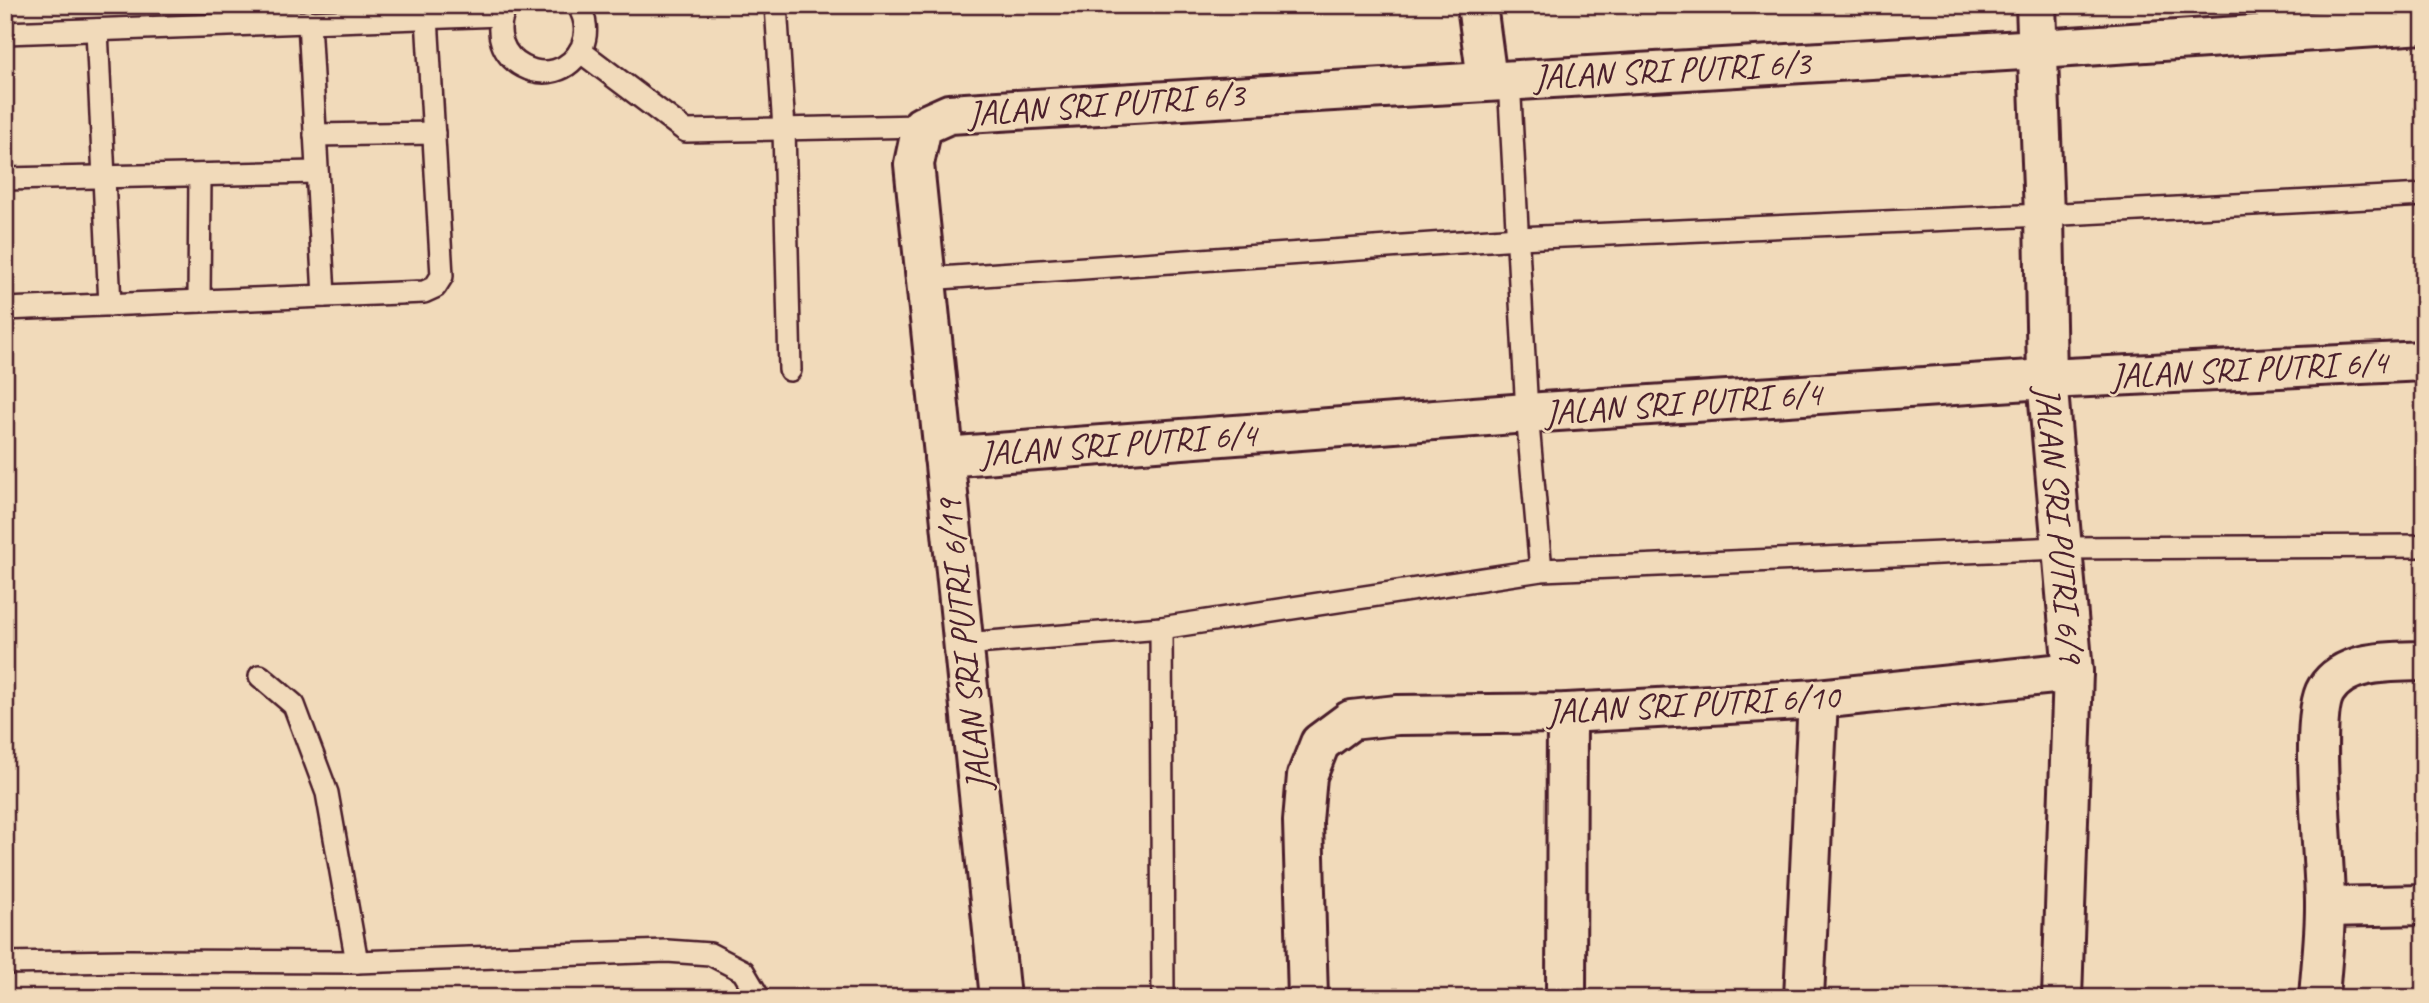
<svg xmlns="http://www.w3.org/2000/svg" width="2429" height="1003" viewBox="0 0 2429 1003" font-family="Caveat,sans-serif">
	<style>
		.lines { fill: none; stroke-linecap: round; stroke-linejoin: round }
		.lane-casing { stroke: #4a1f2b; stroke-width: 26 }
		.street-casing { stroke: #4a1f2b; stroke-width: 44 }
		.lane { stroke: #f1daba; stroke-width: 21 }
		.street { stroke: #f1daba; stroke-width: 38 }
		.labels { text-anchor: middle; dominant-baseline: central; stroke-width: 5; stroke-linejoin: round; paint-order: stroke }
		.street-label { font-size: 35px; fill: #4a1f2b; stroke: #f1daba }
	</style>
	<rect width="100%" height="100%" fill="#f1daba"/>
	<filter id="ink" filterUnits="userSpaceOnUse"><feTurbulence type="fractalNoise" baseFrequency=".0143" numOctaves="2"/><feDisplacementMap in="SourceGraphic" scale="14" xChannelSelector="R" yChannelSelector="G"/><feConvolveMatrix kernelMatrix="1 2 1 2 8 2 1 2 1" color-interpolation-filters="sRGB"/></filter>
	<g filter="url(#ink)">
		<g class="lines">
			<defs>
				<g id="lane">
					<path d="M 507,5 C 476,60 556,100 582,47 C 588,33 586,18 578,5"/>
					<polyline points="776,5 784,129 790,370"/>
					<polyline points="309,21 324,296"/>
					<polyline points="97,30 110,305"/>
					<polyline points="5,33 502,15"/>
					<polyline points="580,51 686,131 922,126"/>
					<polyline points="1509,79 1527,413 1541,570"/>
					<polyline points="315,135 434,133"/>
					<polyline points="5,179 317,172"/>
					<polyline points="926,279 1518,238 2044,215 2424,195"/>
					<polyline points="199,301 200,175"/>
					<polyline points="5,309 424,292 435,287 442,276 427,17"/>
					<polyline points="1161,628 1163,998"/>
					<polyline points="964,644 1161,628 1541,570 2060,548 2424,546"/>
					<polyline points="260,676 294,705 327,793 357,962 667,951 710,954 743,971 759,998"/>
					<polyline points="5,963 124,961 357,962"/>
				</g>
				<g id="street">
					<polyline points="1477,5 1487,80"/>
					<path id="s1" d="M 2036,5 L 2044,215 L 2047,379 L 2073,672 L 2062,998"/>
					<polyline points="944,457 1527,413 2047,379 2424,361"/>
					<polyline points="2325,907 2424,905"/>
					<polyline points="1000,998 914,164 922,126 949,114 2039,49 2424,24"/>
					<polyline points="1308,998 1303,821 1307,776 1320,743 1351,720 1397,715 1567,713 1818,699 2073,672"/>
					<polyline points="1566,998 1567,713"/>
					<polyline points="1804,998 1818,699"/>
					<path d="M 2319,998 C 2321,968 2325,937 2325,907 C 2326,865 2308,718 2326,690 C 2345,659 2392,662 2424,661"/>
				</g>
			</defs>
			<use href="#lane" class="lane-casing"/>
			<use href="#street" class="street-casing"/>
			<use href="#lane" class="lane"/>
			<use href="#street" class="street"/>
		</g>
	</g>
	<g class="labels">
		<g class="street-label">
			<text transform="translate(1672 70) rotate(-3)">JALAN SRI PUTRI 6/3</text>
			<text transform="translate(1106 104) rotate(-4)">JALAN SRI PUTRI 6/3</text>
			<text transform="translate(2249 369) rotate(-3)">JALAN SRI PUTRI 6/4</text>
			<text transform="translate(1683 403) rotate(-4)">JALAN SRI PUTRI 6/4</text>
			<text transform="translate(1118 444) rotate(-4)">JALAN SRI PUTRI 6/4</text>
			<text stroke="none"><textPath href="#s1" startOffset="520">JALAN SRI PUTRI 6/9</textPath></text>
			<text transform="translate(964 645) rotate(-96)">JALAN SRI PUTRI 6/19</text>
			<text transform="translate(1693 704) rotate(-3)">JALAN SRI PUTRI 6/10</text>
		</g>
	</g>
	<rect width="2429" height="1003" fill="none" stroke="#f1daba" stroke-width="28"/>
	<rect x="14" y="14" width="2401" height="975" fill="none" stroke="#4a1f2b" stroke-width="2.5" filter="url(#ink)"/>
</svg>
